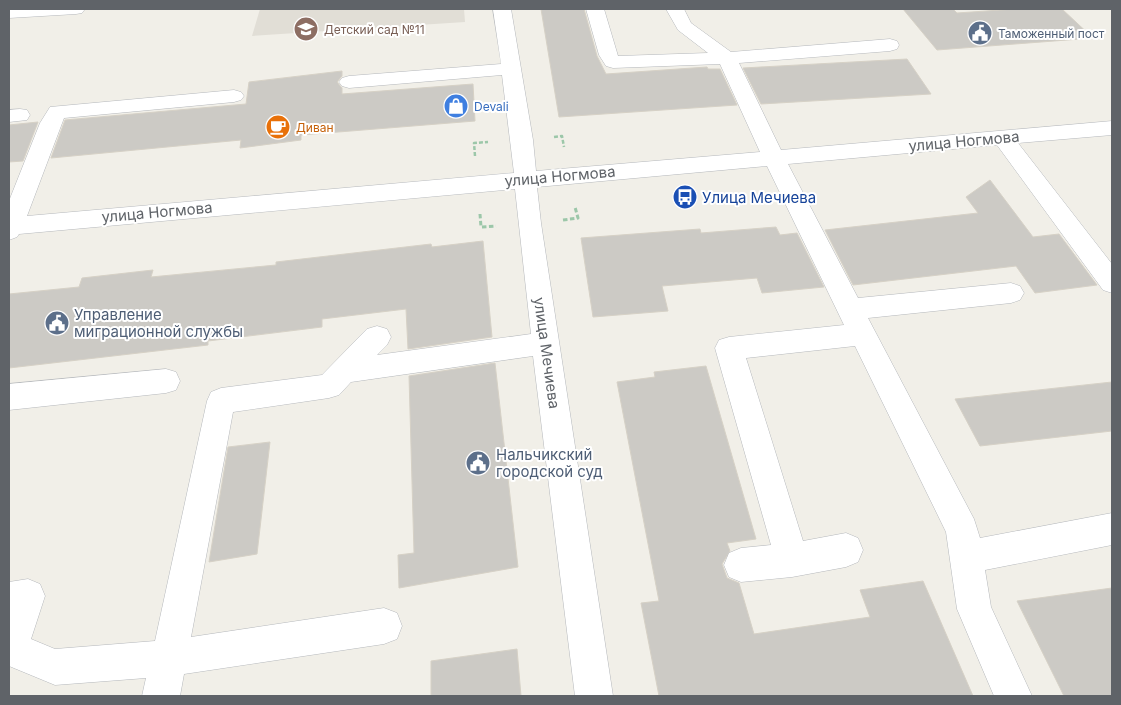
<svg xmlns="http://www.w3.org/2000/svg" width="1121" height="705" viewBox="0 0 1121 705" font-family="Inter,sans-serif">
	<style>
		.education { fill: #e1ded6 }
		.building { fill: #cccac5; stroke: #d6d1c6 }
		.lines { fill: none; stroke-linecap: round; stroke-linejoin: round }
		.minor-casing { stroke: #b5b8bc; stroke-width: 1 }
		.path-far1 { stroke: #9cc7a9; stroke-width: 2.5; stroke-dasharray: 4 2; stroke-linecap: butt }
		.path { stroke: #9cc7a9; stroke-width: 3; stroke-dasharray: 4.5 2.5; stroke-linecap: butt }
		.minor { fill: #fff; fill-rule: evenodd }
		.labels { text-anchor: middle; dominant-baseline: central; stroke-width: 4; stroke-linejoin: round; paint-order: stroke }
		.far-education-label { font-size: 12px; fill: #785e54; stroke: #fff; text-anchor: start }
		.far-service-label { font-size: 12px; fill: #4e5e75; stroke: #fff; text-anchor: start }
		.far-shop-label { font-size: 12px; fill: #366cbe; stroke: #fff; text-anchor: start }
		.far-food-label { font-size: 12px; fill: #c56008; stroke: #fff; text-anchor: start }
		.street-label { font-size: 15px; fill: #5f6368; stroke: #fff }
		.transit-label { font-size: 15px; fill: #164399; stroke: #fff; text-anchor: start }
		.service-label { font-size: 15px; fill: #4e5e75; stroke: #fff; text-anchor: start }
	</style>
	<rect width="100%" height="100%" fill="#f1efe8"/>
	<polygon class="education" points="260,9 464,9 465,22 252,36"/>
	<g class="building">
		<polygon points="541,9 584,9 597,56 606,74 707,67 708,69 720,69 737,105 559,117"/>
		<polygon points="903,9 953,9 957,13 1015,9 1062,9 1093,38 937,50"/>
		<polygon points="907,59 931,94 761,104 743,68"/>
		<polygon points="342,71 342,76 337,82 342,88 342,94 473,84 475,121 301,135 301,140 240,148 241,140 51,158 65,120 246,104 249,82"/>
		<polygon points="38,122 23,161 9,162 9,125"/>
		<polygon points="990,180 1033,237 1059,234 1097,285 1035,293 1016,266 853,285 825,230 978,213 966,197"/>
		<polygon points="776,227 780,235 797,233 824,287 762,293 757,278 662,286 668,311 593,317 581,238 700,229 701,233"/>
		<polygon points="483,241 492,337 408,349 406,309 322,319 322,327 208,341 208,345 9,368 9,294 79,287 82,278 153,270 151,277 276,265 276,262 431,244 432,247"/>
		<polygon points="495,363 518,567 399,588 398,555 414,553 409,376"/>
		<polygon points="706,366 756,539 727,543 730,551 722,564 727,578 739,583 754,634 870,617 860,590 923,581 973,696 659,696 641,603 659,601 617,382 655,377 654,372"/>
		<polygon points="1112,382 1112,431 980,446 955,399"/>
		<polygon points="270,442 257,554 209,562 228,447"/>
		<polygon points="1112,588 1112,696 1064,696 1017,601"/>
		<polygon points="517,649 521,696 431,696 431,661"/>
	</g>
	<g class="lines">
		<defs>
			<g id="minor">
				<polygon points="9,9 85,9 82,13 76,14 9,18"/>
				<polygon points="493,9 511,9 533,140 536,171 760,152 720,64 613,68 606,66 599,55 586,9 604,9 618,56 708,53 678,30 666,9 684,9 691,23 731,52 890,39 897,41 899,45 897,49 890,51 739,63 781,150 1112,121 1112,135 1018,143 1112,264 1112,293 1103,290 997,145 788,164 858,298 1011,283 1020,286 1024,293 1020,300 1011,303 868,318 974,519 980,538 1112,513 1112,545 985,570 991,607 1032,696 994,696 957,609 946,532 855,346 746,358 803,541 846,533 858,538 863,550 858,562 846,567 792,577 741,582 729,577 724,565 729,553 741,548 771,545 715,348 719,340 729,337 844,325 767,166 537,187 541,223 613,696 575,696 533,356 351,382 339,395 329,398 233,412 191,637 384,608 397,613 402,626 397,639 384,644 184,674 180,696 142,696 146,678 55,685 9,666 9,582 28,579 40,584 45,596 31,639 55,649 155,641 207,401 211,392 221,388 322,375 367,329 377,326 387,329 391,337 387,345 377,355 531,334 515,189 19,234 17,237 9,240 9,201 40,123 50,107 234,90 241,92 244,96 241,100 234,102 64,118 27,216 514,173 502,75 349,88 342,86 339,82 342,78 349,76 501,64"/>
				<polygon points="20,109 27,110 30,115 27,120 9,122 9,110"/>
				<polygon points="166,369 176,372 180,381 176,390 166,393 9,410 9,384"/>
			</g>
		</defs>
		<use href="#minor" class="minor-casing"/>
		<g class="path-far1">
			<polyline points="554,137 562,136 564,147"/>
			<polyline points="475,156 474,143 488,142"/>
		</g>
		<g class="path">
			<polyline points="480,214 481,227 496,226"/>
			<polyline points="563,220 578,218 575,207"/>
		</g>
		<use href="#minor" class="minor"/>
	</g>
	<defs>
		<symbol id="school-disc" viewBox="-11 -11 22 22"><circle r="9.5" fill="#8d6e63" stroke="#fff"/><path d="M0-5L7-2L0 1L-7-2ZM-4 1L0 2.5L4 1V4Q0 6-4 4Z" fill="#fff"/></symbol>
		<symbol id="civic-disc" viewBox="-11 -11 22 22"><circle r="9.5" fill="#5c6f8a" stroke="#fff"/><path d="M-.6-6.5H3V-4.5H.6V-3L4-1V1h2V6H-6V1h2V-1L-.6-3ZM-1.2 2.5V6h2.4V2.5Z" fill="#fff"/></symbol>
		<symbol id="shop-disc" viewBox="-11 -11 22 22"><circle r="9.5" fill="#3f7fe0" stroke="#fff"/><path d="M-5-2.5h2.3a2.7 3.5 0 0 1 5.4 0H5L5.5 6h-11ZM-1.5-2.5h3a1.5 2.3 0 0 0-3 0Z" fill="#fff"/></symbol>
		<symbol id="cafe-disc" viewBox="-11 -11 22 22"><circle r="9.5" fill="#e8710a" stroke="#fff"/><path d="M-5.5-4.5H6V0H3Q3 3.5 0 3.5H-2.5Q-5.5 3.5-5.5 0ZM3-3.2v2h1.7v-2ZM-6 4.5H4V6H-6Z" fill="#fff"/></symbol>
		<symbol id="bus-disc" viewBox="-11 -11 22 22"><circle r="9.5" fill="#1a4fb4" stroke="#fff"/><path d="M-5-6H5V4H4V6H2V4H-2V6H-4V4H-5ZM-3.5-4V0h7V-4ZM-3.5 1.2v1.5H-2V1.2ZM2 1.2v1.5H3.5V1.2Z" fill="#fff"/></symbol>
	</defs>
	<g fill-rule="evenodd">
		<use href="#school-disc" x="292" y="15" width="28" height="28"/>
		<use href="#civic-disc" x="966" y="19" width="28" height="28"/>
		<use href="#shop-disc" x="442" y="92" width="28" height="28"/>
		<use href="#cafe-disc" x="264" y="113" width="28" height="28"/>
		<use href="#bus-disc" x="671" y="183" width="28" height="28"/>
		<use href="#civic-disc" x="43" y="309" width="28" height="28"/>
		<use href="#civic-disc" x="464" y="449" width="28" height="28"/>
	</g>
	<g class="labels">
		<g class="far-education-label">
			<text x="324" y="29">Детский сад №11</text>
		</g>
		<g class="far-service-label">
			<text x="998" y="33">Таможенный пост</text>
		</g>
		<g class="far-shop-label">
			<text x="474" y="106">Devali</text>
		</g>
		<g class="far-food-label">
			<text x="296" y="127">Диван</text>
		</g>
		<g class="street-label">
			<text transform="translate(964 141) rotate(-5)">улица Ногмова</text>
			<text transform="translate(560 176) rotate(-5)">улица Ногмова</text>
			<text transform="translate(157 212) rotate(-5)">улица Ногмова</text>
			<text transform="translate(547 353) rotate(82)">улица Мечиева</text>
		</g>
		<g class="transit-label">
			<text x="702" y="197">Улица Мечиева</text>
		</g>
		<g class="service-label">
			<text x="74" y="314">Управление<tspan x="74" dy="17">миграционной службы</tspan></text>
			<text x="496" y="454">Нальчикский<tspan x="496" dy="17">городской суд</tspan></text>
		</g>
	</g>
	<rect width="1121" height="705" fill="none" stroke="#5f6368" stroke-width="20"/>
</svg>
